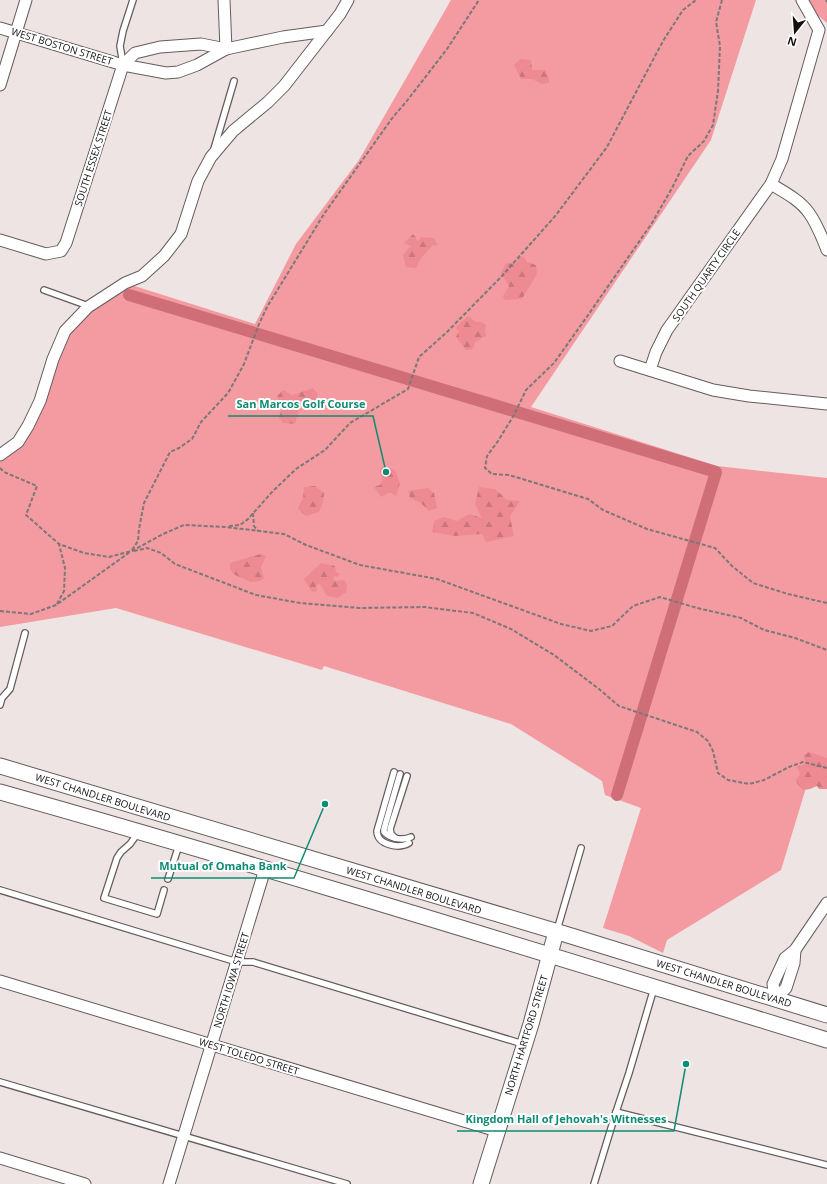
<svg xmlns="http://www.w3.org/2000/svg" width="827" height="1184" viewBox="0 0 827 1184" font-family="'Open Sans',sans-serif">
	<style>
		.green { fill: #f39ba1 }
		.forest { fill: url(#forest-firs) }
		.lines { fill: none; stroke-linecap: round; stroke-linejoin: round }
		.canal { stroke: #cf6e76; stroke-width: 12 }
		.lane-casing { stroke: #655c5c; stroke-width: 8 }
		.street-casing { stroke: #655c5c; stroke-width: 13 }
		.secondary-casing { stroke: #655c5c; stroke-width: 17 }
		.path { stroke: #7d7777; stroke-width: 2; stroke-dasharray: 4 2; stroke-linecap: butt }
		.lane { stroke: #fff; stroke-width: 5.5 }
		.street { stroke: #fff; stroke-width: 11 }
		.secondary { stroke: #fff; stroke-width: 15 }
		.labels { text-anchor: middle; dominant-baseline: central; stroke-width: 4; stroke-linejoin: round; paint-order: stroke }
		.street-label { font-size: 10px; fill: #131010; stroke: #fff }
		.leader { fill: none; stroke: #0d8c71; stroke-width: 1.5 }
		.callout-dot { fill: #0d8c71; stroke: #fff; stroke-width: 1.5 }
		.callout-label { font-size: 11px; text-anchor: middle; font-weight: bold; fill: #0d8c71; stroke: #fff; stroke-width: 4; stroke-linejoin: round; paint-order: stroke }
	</style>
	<defs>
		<pattern id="forest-firs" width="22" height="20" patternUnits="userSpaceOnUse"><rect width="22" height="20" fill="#ee8a91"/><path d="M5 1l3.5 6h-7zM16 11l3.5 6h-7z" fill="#cb767c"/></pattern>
	</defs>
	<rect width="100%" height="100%" fill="#eee4e4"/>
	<g class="green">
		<polygon points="451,0 756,0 711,140 531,407 717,466 827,478 827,773 812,768 781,870 667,940 663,953 629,936 603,928 641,808 605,795 602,781 511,724 324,666 322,670 116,608 0,627 0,454 28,426 65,331 125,283 255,324 296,244 359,160"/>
		<polygon points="794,0 827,0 827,23 804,4"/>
	</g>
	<g class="forest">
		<polygon points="520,59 531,60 532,70 545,70 549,78 549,83 542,84 532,79 521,79 514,65"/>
		<polygon points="413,234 416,237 417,242 421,237 434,238 438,246 433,245 421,258 416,268 406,267 403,255 411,246 404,243"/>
		<polygon points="520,257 524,257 527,262 536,265 537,274 522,299 505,300 503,296 509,286 501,273 506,263 516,264"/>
		<polygon points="468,316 476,322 481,322 486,325 485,330 486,336 475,342 473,349 466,350 456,337 459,331 455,328"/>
		<polygon points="313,388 318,394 315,403 301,407 297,416 295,424 283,423 279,418 282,407 277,396 283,390 292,395"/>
		<polygon points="382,467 395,470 400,483 396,496 390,492 381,497 374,487 380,485 383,479 379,472"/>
		<polygon points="315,486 324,493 323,502 319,512 306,516 298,509 303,497 304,487"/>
		<polygon points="479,487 495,489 507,500 520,501 510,516 514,536 486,542 482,534 455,536 432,532 434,521 444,517 457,521 469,514 482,518 475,504"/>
		<polygon points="428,488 434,493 437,508 429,511 421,503 410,498 408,491"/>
		<path d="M 262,554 L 266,556 L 261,567 L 264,578 L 260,581 L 251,582 L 235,575 L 230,569 L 230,563 C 241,560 251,556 262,554 Z"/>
		<polygon points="321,563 335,566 336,572 340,574 338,577 334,576 333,579 336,581 344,580 347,585 346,592 338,598 327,596 320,584 316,585 317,591 312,592 304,579"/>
		<path d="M 809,752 L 827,758 L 827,789 L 819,789 L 817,786 L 810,789 L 803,790 C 800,787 797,784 796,780 L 800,774 L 797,767 L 805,764 L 804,755 Z"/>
	</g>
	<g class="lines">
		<polyline class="canal" points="129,295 716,472 617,795"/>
		<defs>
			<g id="lane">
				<polyline points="123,64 120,46 123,31 133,0"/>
				<polyline points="214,149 234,81"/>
				<polyline points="44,290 83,304 88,307"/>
				<polyline points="0,705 2,698 10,689 25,633"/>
				<path d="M 394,772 L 377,831 C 377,845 399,849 409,843"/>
				<path d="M 400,774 L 384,829 L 384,832 C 391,839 403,841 411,837"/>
				<polyline points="138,833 130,844 121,852 117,858 104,898 157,914 164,890"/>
				<polyline points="395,838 391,834 390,829 407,776"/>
				<polyline points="168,879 179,845"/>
				<polyline points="0,890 237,962 253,962 523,1044"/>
				<polyline points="557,930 581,848"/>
				<polyline points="0,1082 347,1184"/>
				<polyline points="616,1112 629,1073 654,988"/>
				<polyline points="594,1184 616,1112 827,1165"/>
			</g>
			<g id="street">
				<polyline points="224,0 226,49"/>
				<polyline points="0,28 123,65 166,73 178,72 197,65 226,49 283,37 327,31"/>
				<polyline points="0,85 26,0"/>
				<path d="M 771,184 C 784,192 800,200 809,213 C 817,224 822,237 827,250"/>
				<polyline points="0,240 46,254 61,251 66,243 123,65 135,53 160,47 201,44 226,49"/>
				<polyline points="620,361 713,390 749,396 827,404"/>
				<polyline points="650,370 656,352 667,330 771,184 782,159 819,30 802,0"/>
				<polyline points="0,455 18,442 28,426 40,401 53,359 65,331 88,307 125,283 142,276 164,256 181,234 198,181 211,157 233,131 268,102 284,86 340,14 348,0"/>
				<polyline points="0,981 497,1131"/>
				<polyline points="775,999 773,984 785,958 795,950 827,903"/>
				<polyline points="775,999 786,988 794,963 795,950"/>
				<polyline points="0,1158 85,1184"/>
				<polyline points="169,1184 265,869"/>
			</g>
			<g id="secondary">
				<polyline points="0,766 568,935 827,1015"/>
				<path d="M 0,792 C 277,870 552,956 827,1040"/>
				<polyline points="481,1184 531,1024 556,932"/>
			</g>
		</defs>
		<use href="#lane" class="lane-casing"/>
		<use href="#street" class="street-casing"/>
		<use href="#secondary" class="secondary-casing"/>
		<g class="path">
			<polyline points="722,0 716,22 720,46 718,91 713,125 704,141 688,156 672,188 652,223 586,318 554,363 526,390 514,415 498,441 487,456 485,468 492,474 509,475 588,499 603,510 647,529 715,548 732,566 753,583 788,594 827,603"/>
			<polyline points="826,0 827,2"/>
			<polyline points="0,468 4,472 37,486 26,515 59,544 84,553 109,557 132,551 163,534 184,525 226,527 284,534 306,545 360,565 437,579 561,624 591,631 612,626 633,606 660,597 697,608 741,618 764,630 795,638 827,650"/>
			<polyline points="253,513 254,526 258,531"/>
			<polyline points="229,526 240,525 248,519 273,491 296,469 325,450 350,423 408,389 419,357 446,333 502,276 556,215 607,147 663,41 683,10 696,0"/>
			<polyline points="132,550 138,541 139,529 144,503 170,452 179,448 192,439 201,422 228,393 244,364 259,324 267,307 324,214 393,117 406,102 447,49 479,0"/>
			<polyline points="134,551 147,548 161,553 175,564 256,595 300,603 359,608 425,607 473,613 511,629 554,655 599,689 619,706 697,732 708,741 713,751 718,773 728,780 749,784 764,780 789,767 803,762 827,768"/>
			<polyline points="57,604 64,591 65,568 59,544"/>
			<polyline points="0,611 31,614 56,605 130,552"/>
		</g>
		<use href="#lane" class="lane"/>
		<use href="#street" class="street"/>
		<use href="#secondary" class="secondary"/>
	</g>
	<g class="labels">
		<g class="street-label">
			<text transform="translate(62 46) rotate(17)">WEST BOSTON STREET</text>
			<text transform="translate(93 158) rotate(-72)">SOUTH ESSEX STREET</text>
			<text transform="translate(706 275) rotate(-55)">SOUTH QUARTY CIRCLE</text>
			<text transform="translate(103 797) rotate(17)">WEST CHANDLER BOULEVARD</text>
			<text transform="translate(414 890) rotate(17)">WEST CHANDLER BOULEVARD</text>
			<text transform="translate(231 980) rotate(-73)">NORTH IOWA STREET</text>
			<text transform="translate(724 983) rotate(17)">WEST CHANDLER BOULEVARD</text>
			<text transform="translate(526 1035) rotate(-73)">NORTH HARTFORD STREET</text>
			<text transform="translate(249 1056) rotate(17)">WEST TOLEDO STREET</text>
		</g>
	</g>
	<path class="leader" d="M386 472L373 416H228M325 804L294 878H151M686 1064L674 1131H457"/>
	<g class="callout-dot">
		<circle cx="386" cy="472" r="4"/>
		<circle cx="325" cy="804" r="4"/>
		<circle cx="686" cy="1064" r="4"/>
	</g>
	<g class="callout-label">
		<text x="301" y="408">San Marcos Golf Course</text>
		<text x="223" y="870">Mutual of Omaha Bank</text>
		<text x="566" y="1123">Kingdom Hall of Jehovah's Witnesses</text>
	</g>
	<g transform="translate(795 32) rotate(197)" stroke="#ffffff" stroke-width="3" paint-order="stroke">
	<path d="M0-3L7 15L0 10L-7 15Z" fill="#131010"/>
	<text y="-6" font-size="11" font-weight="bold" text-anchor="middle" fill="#131010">N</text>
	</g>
</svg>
